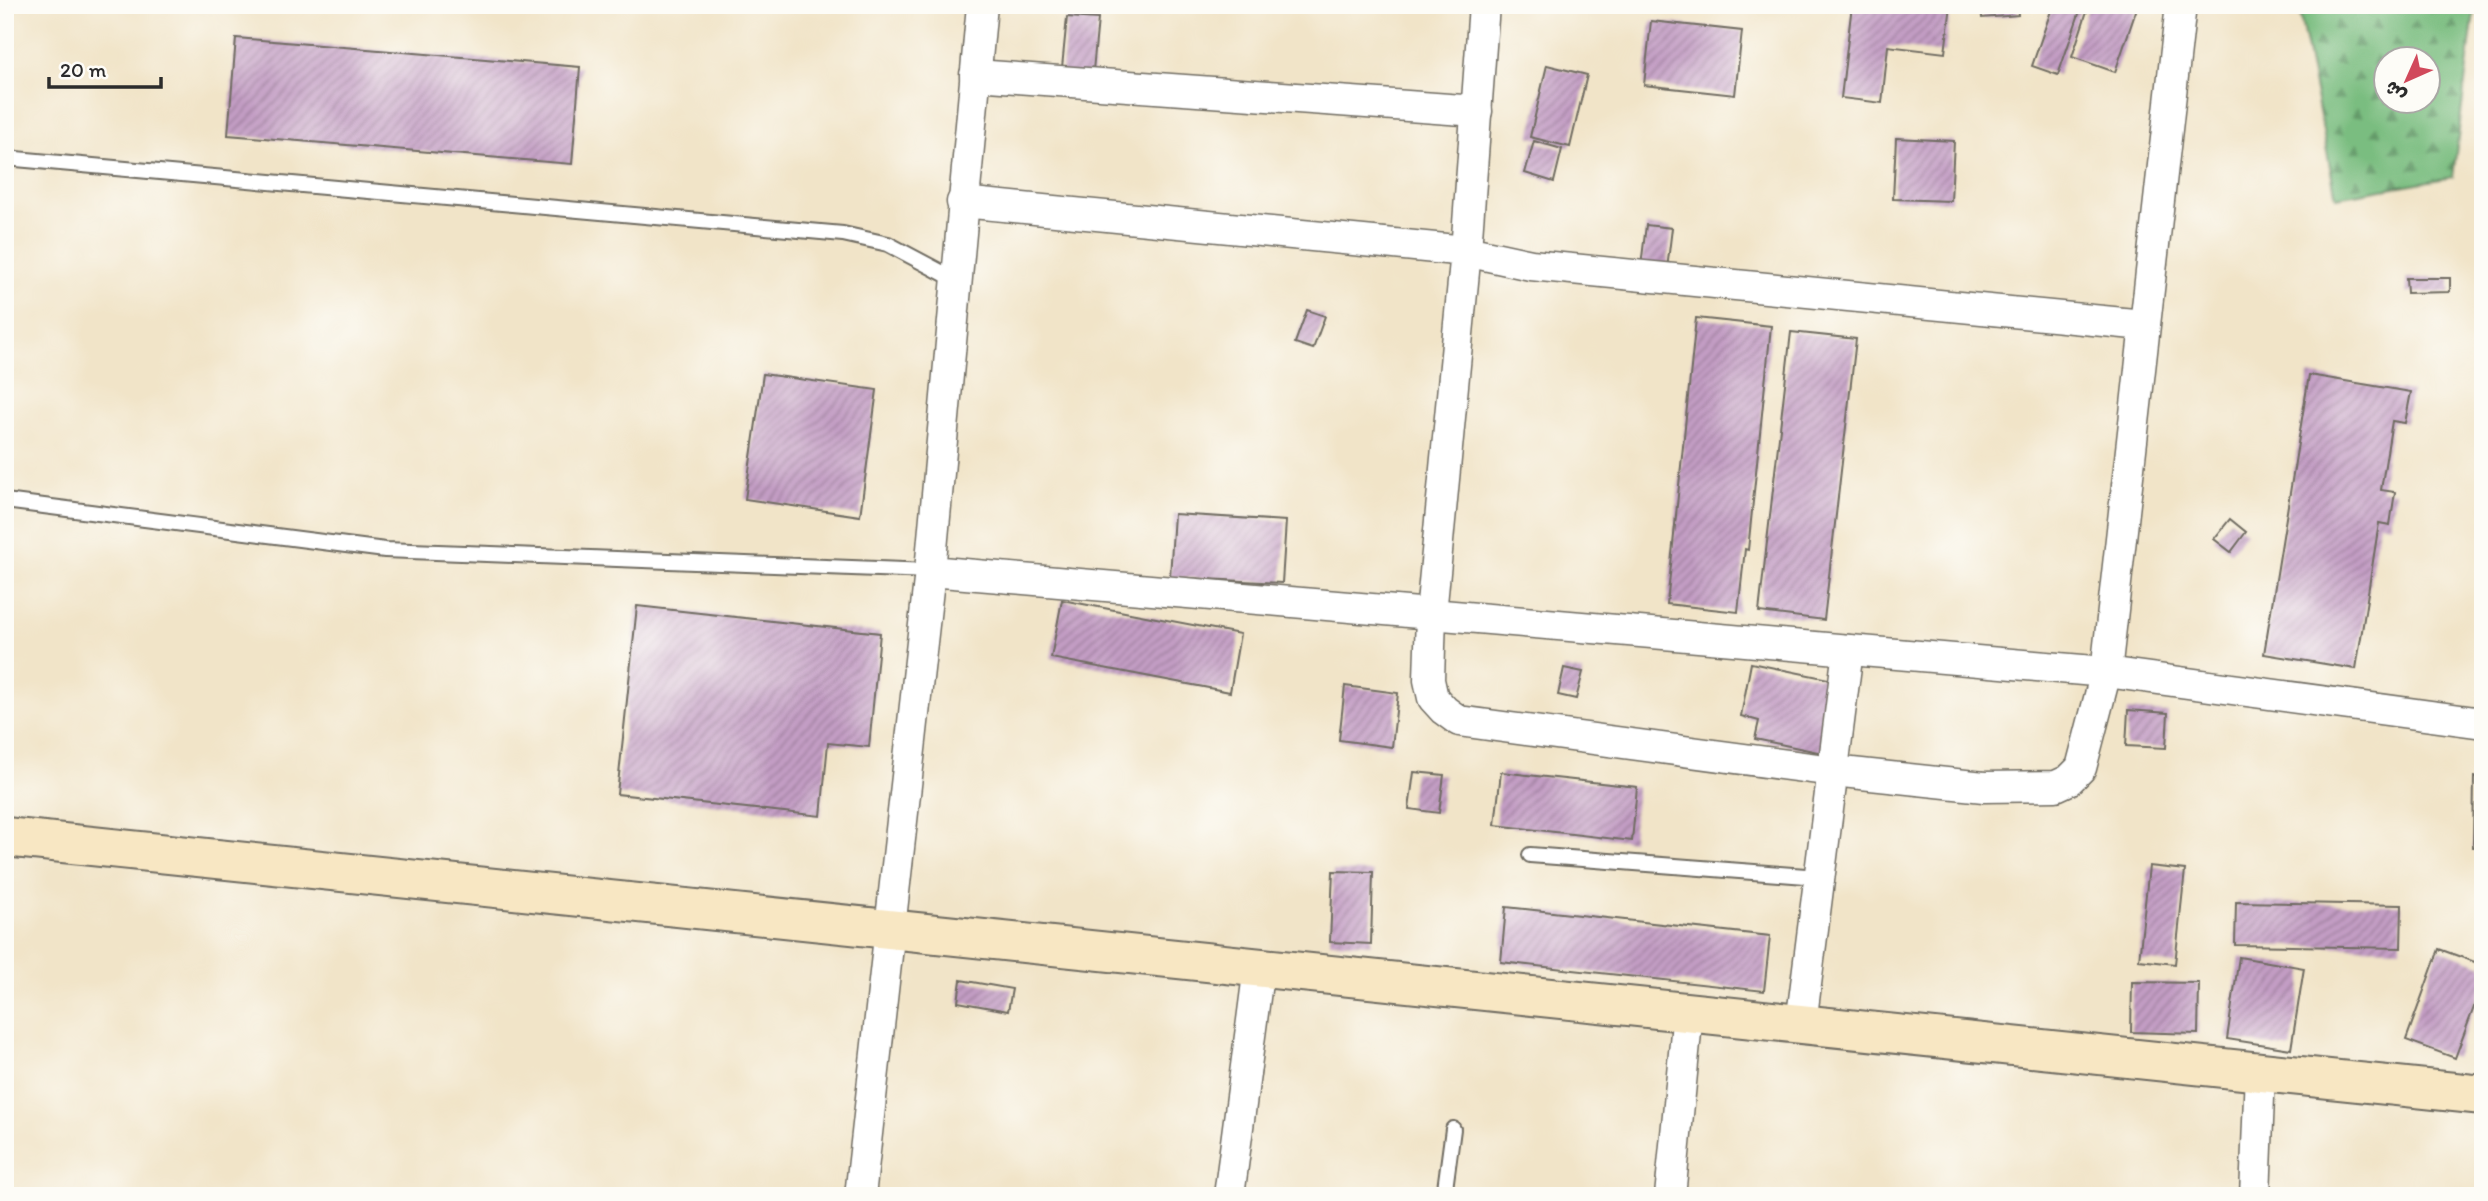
<svg xmlns="http://www.w3.org/2000/svg" width="2488" height="1201" viewBox="0 0 2488 1201" font-family="Itim,'Playpen Sans Arabic',sans-serif">
	<style>
		.forest { fill: url(#forest-firs); stroke: #527456; stroke-width: 2; fill-rule: evenodd }
		.building { fill: url(#building-hatch) }
		.lines { fill: none; stroke-linecap: round; stroke-linejoin: round }
		.lane-casing { stroke: #706c62; stroke-width: 18 }
		.street-casing { stroke: #706c62; stroke-width: 33 }
		.secondary-casing { stroke: #706c62; stroke-width: 42 }
		.lane { stroke: #fff; stroke-width: 14 }
		.street { stroke: #fff; stroke-width: 30 }
		.secondary { stroke: #f8e7c3; stroke-width: 38 }
	</style>
	<defs>
		<pattern id="forest-firs" width="22" height="20" patternUnits="userSpaceOnUse" patternTransform="scale(1.75)"><rect width="22" height="20" fill="#7abd80"/><path d="M5 1l3.5 6h-7zM16 11l3.5 6h-7z" fill="#649a69"/></pattern>
		<pattern id="building-hatch" width="6" height="6" patternUnits="userSpaceOnUse" patternTransform="scale(1.75)"><rect width="6" height="6" fill="#c39dc4"/><path d="M-1 1l2-2M0 6l6-6M5 7l2-2" fill="none" stroke="#9f809f"/></pattern>
	</defs>
	<rect width="100%" height="100%" fill="#fdfcf7"/>
	<filter id="ink" filterUnits="userSpaceOnUse"><feTurbulence type="fractalNoise" baseFrequency=".0143" numOctaves="2"/><feDisplacementMap in="SourceGraphic" scale="14" xChannelSelector="R" yChannelSelector="G"/><feConvolveMatrix kernelMatrix="1 2 1 2 8 2 1 2 1" color-interpolation-filters="sRGB"/></filter>
	<filter id="wash" filterUnits="userSpaceOnUse"><feTurbulence type="fractalNoise" baseFrequency=".00686" numOctaves="4" result="noise"/><feDisplacementMap in="SourceGraphic" scale="28" xChannelSelector="R" yChannelSelector="G"/><feGaussianBlur stdDeviation="1.57" result="paint"/><feColorMatrix in="noise" values="0 0 0 0 0 0 0 0 0 0 0 0 0 0 0 0 0 1.4 0 .05"/><feComposite in="paint" operator="in"/></filter>
	<g filter="url(#wash)">
		<rect width="100%" height="100%" fill="#f1e4c8"/>
		<path class="forest" d="M 2298,5 L 2475,5 L 2453,177 L 2336,197 ZM 2386,60 L 2428,60 L 2428,102 L 2386,102 Z"/>
		<g id="blocks">
			<g class="building">
				<polygon points="1852,5 1951,5 1945,53 1888,46 1882,103 1841,98"/>
				<polygon points="1981,5 2017,5 2018,15 1982,18"/>
				<polygon points="2053,5 2082,5 2058,75 2032,66"/>
				<polygon points="2089,5 2138,5 2115,72 2072,57"/>
				<polygon points="1067,17 1098,19 1091,91 1060,88"/>
				<polygon points="1651,21 1742,31 1735,95 1644,85"/>
				<polygon points="236,38 580,67 572,164 228,135"/>
				<polygon points="1547,65 1587,75 1570,147 1530,137"/>
				<polygon points="1896,138 1954,141 1951,201 1893,199"/>
				<polygon points="1534,141 1562,149 1554,182 1525,173"/>
				<polygon points="1646,225 1672,228 1667,269 1641,266"/>
				<polygon points="2406,278 2450,278 2450,292 2407,293"/>
				<polygon points="1307,310 1325,316 1313,349 1295,343"/>
				<polygon points="1696,318 1771,326 1748,550 1745,549 1738,612 1667,604"/>
				<polygon points="1791,332 1856,339 1824,620 1759,612"/>
				<polygon points="763,374 877,390 860,516 745,499"/>
				<polygon points="2309,375 2411,392 2405,423 2392,421 2381,490 2395,492 2390,525 2379,523 2356,669 2264,654"/>
				<polygon points="1174,514 1286,521 1282,583 1170,577"/>
				<polygon points="2230,519 2246,532 2231,552 2214,539"/>
				<polygon points="1062,600 1240,634 1230,692 1051,658"/>
				<polygon points="637,606 880,633 869,747 828,743 821,816 617,794"/>
				<polygon points="1751,663 1838,681 1823,753 1755,739 1759,721 1741,716"/>
				<polygon points="1564,668 1583,672 1576,699 1558,695"/>
				<polygon points="1345,686 1398,693 1392,747 1339,740"/>
				<polygon points="2128,710 2168,713 2166,748 2126,746"/>
				<polygon points="1414,772 1444,775 1439,813 1409,809"/>
				<polygon points="1501,772 1637,787 1632,841 1495,825"/>
				<polygon points="2474,777 2483,777 2483,847 2473,847"/>
				<polygon points="2149,866 2185,870 2175,964 2139,960"/>
				<polygon points="1333,871 1373,872 1371,944 1330,942"/>
				<polygon points="2236,902 2402,905 2401,948 2235,945"/>
				<polygon points="1506,907 1770,936 1764,991 1501,962"/>
				<polygon points="2439,949 2483,965 2483,983 2455,1058 2406,1040"/>
				<polygon points="2239,957 2304,968 2291,1049 2227,1039"/>
				<polygon points="961,980 1012,989 1008,1011 958,1002"/>
				<polygon points="2132,982 2199,983 2198,1034 2131,1032"/>
			</g>
		</g>
	</g>
	<g filter="url(#ink)">
		<use href="#blocks" fill-opacity="0" stroke="#706c62" stroke-width="2"/>
		<g class="lines">
			<defs>
				<g id="lane">
					<polyline points="5,158 843,234 888,244 956,280"/>
					<polyline points="5,501 385,550 930,571"/>
					<polyline points="1530,855 1819,877"/>
					<polyline points="1444,1196 1453,1129"/>
				</g>
				<g id="street">
					<polyline points="1484,5 1466,251 1531,265 2144,325"/>
					<polyline points="975,75 1477,111"/>
					<polyline points="962,202 1466,251 1431,614 1429,680 1433,698 1444,710 1459,721 1833,771 1984,787 2056,786 2069,780 2081,768 2106,672 2181,5"/>
					<polyline points="930,571 2106,672 2483,723"/>
					<polyline points="1801,1024 1848,650"/>
					<polyline points="860,1196 930,571 982,5"/>
					<polyline points="1229,1196 1259,967"/>
					<polyline points="1670,1196 1688,1012"/>
					<polyline points="2255,1196 2260,1072"/>
				</g>
				<polyline id="secondary" points="5,837 2483,1095"/>
			</defs>
			<use href="#lane" class="lane-casing"/>
			<use href="#street" class="street-casing"/>
			<use href="#secondary" class="secondary-casing"/>
			<use href="#lane" class="lane"/>
			<use href="#street" class="street"/>
			<use href="#secondary" class="secondary"/>
		</g>
	</g>
	<rect width="2488" height="1201" fill="none" stroke="#fdfcf7" stroke-width="28"/>
	<g transform="translate(2407 80) rotate(225)"><circle r="33" fill="#fdfcf7" stroke="#a9a8a5" stroke-width="2"/>
	<path d="M0-5L12 26L0 18L-12 26Z" fill="#d1495b"/>
	<text y="-10" font-size="19" font-weight="bold" text-anchor="middle" fill="#2b2b2b">ش</text>
	</g>
	<path d="M49 77v10h112v-10" fill="none" stroke="#2b2b2b" stroke-width="3.5"/>
	<text x="60" y="77" font-size="21" fill="#2b2b2b" stroke="#fdfcf7" stroke-width="5" paint-order="stroke">20 m</text>
</svg>
